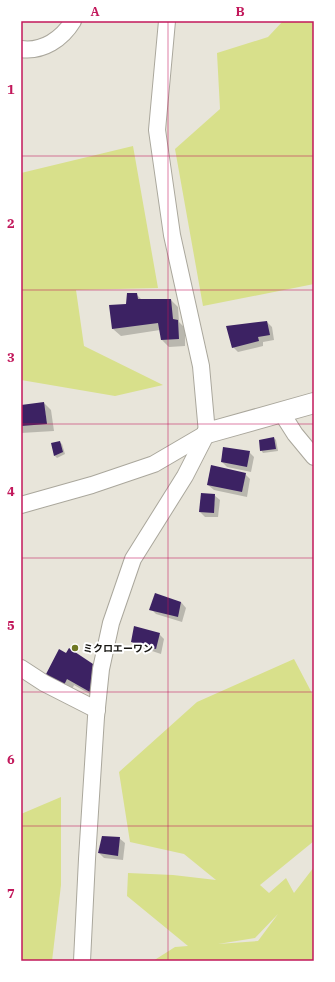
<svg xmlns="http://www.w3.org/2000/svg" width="335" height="982" viewBox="0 0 335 982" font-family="'IBM Plex Serif','Noto Sans JP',serif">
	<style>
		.green { fill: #d8e08b; fill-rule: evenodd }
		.shadow { fill: #0003 }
		.building { fill: #3c2263 }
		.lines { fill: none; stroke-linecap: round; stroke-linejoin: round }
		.minor-casing { stroke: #aaa79c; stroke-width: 18 }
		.tertiary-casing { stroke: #aaa79c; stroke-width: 22 }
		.minor { stroke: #fff; stroke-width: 16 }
		.tertiary { stroke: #fff; stroke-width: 20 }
		.grid { fill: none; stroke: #c2185b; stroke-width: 1; stroke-opacity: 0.55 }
		.poi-dot { fill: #6f7823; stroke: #fff; stroke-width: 1.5 }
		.labels { text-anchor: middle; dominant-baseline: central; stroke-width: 4; stroke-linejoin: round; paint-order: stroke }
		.poi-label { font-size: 10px; font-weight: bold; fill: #171612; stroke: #fff; text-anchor: start }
		.neatline { fill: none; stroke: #c2185b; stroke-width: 1.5 }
		.grid-label { font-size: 13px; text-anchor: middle; font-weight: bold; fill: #c2185b }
	</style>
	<rect width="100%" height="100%" fill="#e8e5da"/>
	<g class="green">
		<polygon points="283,21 314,21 314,284 203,306 175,149 220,109 217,53 268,37"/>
		<polygon points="133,146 158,288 76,290 84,346 163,385 115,396 21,380 21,173"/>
		<path d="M 294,659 L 314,697 L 314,841 L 260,885 L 269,893 L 286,878 L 294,893 L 314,867 L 314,961 L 153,961 L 175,947 L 188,946 L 127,896 L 128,873 L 173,875 L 216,880 L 184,854 L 130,842 L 119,772 L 197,702 ZM 278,914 L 258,941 L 218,944 L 255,938 Z"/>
		<polygon points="61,797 61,885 52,961 21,961 21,814"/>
	</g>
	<g class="shadow">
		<polygon points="136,294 142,300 171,300 178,307 179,322 185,328 185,346 169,347 162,340 160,330 121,336 113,329 127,305"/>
		<polygon points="267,322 272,327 274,340 263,342 263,346 238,352 233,347"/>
		<polygon points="44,403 51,410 54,431 21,433 21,406"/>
		<polygon points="274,438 276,440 278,451 263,453 261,450"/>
		<polygon points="59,442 62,444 65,454 57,458 55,456"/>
		<polygon points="249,452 254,457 251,472 227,467 222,462"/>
		<polygon points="245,474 250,479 247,497 214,490 208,485"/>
		<polygon points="214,495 220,500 218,517 205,517 200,512"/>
		<polygon points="181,602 186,608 182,622 156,614 151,609"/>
		<polygon points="159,634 164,639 161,654 137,646 132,641"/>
		<polygon points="92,665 100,672 97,698 74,685 71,692 46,676"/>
		<polygon points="119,838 125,843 123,860 104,858 99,853"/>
	</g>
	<g class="building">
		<polygon points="127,293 137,293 138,299 171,299 173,319 178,320 179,339 161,340 158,323 112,329 109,305 126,304"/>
		<polygon points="267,321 270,335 258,337 259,341 232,348 226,326"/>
		<polygon points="44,402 47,424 21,426 21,405"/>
		<polygon points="274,437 276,449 260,451 259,440"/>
		<polygon points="60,441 63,452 54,456 51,443"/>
		<polygon points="223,447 250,451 247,467 221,462"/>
		<polygon points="211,465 246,473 242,492 207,485"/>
		<polygon points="201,493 215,494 214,513 199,512"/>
		<polygon points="155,593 181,602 178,617 149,610"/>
		<polygon points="134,626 160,633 156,649 131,642"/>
		<polygon points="69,648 93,664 90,692 67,679 64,685 45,676 59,649 66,653"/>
		<polygon points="102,836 120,837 118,856 98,853"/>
	</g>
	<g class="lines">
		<defs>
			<g id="minor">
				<path d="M 21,49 C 43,52 62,39 73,21"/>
				<polyline points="281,412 295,434 314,457"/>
				<polyline points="21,505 92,485 154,464 207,433"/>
				<polyline points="21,668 44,683 97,710"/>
				<polyline points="82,961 87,859 96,717 101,669 111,623 133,559 185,476 207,433 201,366 172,235 157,130 167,21"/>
			</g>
			<polyline id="tertiary" points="207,433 314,403"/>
		</defs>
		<use href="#minor" class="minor-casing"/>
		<use href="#tertiary" class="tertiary-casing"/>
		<use href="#minor" class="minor"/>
		<use href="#tertiary" class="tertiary"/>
	</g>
	<path class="grid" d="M 168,21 L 168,961M 21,156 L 314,156M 21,290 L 314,290M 21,424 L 314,424M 21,558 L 314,558M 21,692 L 314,692M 21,826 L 314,826"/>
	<circle class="poi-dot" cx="75" cy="648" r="4"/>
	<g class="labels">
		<g class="poi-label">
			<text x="83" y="648">ミクロエーワン</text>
		</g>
	</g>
	<rect width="335" height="982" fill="none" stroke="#ffffff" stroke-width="44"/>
	<rect x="22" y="22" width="291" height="938" class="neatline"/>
	<g class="grid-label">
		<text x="95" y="16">A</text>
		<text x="240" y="16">B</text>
		<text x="11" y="94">1</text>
		<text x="11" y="228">2</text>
		<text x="11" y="362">3</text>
		<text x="11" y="496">4</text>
		<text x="11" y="630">5</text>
		<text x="11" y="764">6</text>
		<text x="11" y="898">7</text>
	</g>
</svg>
